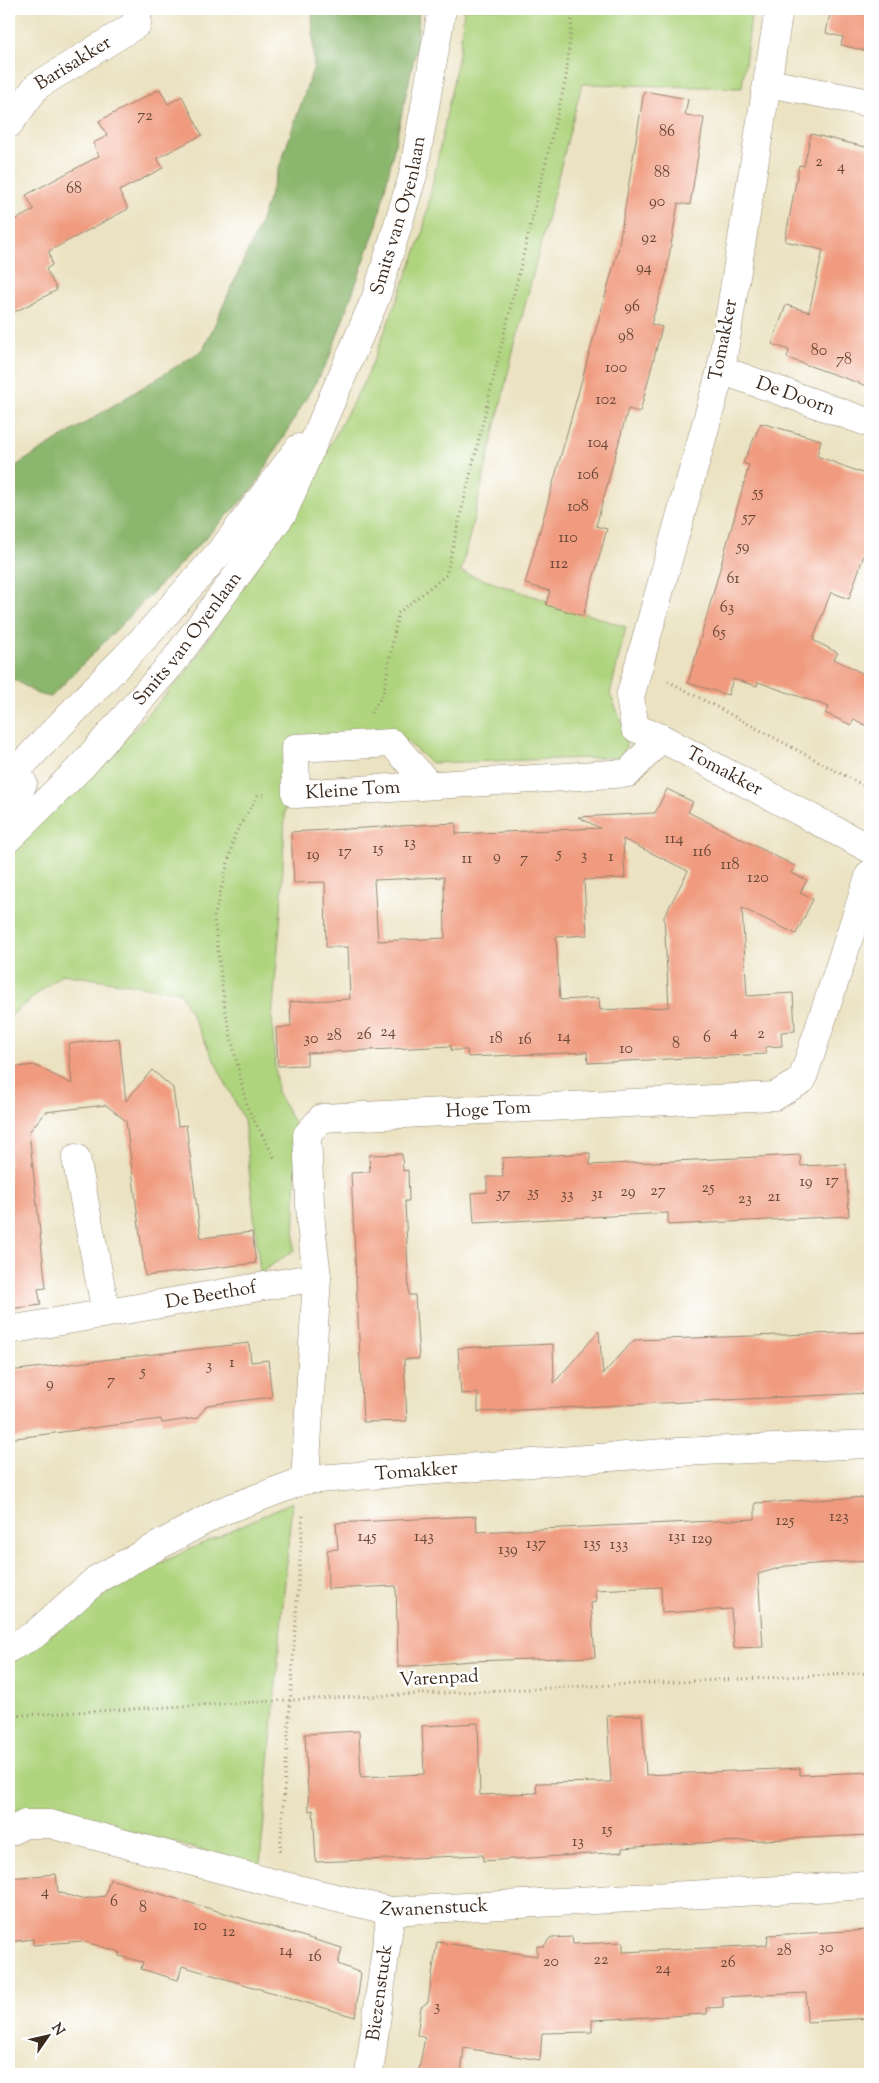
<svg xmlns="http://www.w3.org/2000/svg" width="879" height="2083" viewBox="0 0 879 2083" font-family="'Sorts Mill Goudy',serif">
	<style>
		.green { fill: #afd47e; stroke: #757f4e }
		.forest { fill: #8bb66d; stroke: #637046 }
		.building { fill: #f09b7f; fill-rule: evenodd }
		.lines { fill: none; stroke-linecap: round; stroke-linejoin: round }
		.minor-casing { stroke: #938670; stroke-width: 29 }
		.major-casing { stroke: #938670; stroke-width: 29 }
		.path { stroke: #938670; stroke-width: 3; stroke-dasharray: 1 4; stroke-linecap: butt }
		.minor { stroke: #fff; stroke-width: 28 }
		.major { stroke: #fff; stroke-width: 28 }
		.labels { text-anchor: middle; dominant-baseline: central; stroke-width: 5; stroke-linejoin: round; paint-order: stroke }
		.number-label { font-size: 16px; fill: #684636 }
		.street-label { font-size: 19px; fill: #3b2a1e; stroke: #fff }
	</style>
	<rect width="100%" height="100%" fill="#fff"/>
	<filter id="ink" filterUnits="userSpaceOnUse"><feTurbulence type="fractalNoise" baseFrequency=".02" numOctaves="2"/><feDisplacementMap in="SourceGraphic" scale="10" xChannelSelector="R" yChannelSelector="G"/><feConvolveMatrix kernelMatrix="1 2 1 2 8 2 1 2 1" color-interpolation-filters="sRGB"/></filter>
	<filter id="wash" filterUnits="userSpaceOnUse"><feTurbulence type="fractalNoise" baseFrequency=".0096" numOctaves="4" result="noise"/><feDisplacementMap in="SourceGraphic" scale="20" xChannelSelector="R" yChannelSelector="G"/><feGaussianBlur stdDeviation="1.12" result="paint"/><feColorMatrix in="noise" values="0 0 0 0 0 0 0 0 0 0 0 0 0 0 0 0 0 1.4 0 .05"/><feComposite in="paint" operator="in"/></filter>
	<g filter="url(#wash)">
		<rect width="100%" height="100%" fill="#ebe2c1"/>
		<g class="green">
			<polygon points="464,9 752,9 742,88 582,84 515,344 461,572 626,627 610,694 628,737 623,757 431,763 395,731 288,742 281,912 272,1019 277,1092 297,1128 294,1250 260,1273 244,1120 180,992 62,974 9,1017 9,851 90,776 184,675 293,514 368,374 422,236 460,48"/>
			<polygon points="292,1502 260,1865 45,1810 9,1821 9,1665 132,1576"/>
		</g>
		<polygon class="forest" points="312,9 419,9 417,45 377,225 328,361 253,489 51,697 37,694 9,676 9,470 203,350 258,229 314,66"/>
		<g id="blocks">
			<g class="building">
				<polygon points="831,9 870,9 870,52 841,45 843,37 826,33"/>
				<polygon points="160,89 168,104 182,96 202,135 157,158 163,168 119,191 128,209 49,251 52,265 46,269 57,290 9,315 9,223 34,210 26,195 99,156 93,143 107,136 99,121"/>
				<polygon points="644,91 688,99 685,115 704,118 690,205 678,203 666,275 651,324 662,327 640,412 628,409 612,467 596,526 607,529 583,616 546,605 550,591 525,584 618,250"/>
				<polygon points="811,134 870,148 870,387 787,358 789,350 772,344 786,305 809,312 823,250 785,241 799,165 804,166"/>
				<polygon points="761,423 821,440 817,456 870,476 870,537 849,599 831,592 813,640 838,653 834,659 870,677 870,728 854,719 851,725 825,713 829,707 758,682 757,686 733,679 728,695 688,683 749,465 743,463"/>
				<path d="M 667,789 L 693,802 L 688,812 L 795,866 L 791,873 L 807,880 L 800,893 L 813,899 L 796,934 L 742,908 L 747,996 L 793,993 L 795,1031 L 781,1032 L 782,1046 L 765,1047 L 766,1054 L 588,1063 L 587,1052 L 468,1057 L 467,1050 L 451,1050 L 451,1046 L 412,1048 L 307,1053 L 307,1065 L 278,1066 L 276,1028 L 291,1027 L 290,1002 L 350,999 L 348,947 L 326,947 L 325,882 L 294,883 L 291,832 L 456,823 L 456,834 L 600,828 L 578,817 L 655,813 ZM 623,839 L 688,871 L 664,917 L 669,1007 L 600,1010 L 599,998 L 560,1000 L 556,937 L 587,935 L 584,880 L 625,878 ZM 444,877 L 445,938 L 378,941 L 374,880 Z"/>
				<polygon points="119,1038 126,1101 152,1070 173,1088 178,1126 186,1125 201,1238 252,1232 256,1263 145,1276 126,1121 106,1105 45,1112 29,1132 46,1288 38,1289 41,1305 9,1309 9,1068 34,1065 72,1084 68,1044"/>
				<polygon points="590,1153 590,1165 800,1155 801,1166 846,1164 849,1216 668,1225 668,1213 474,1223 472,1193 487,1192 487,1177 503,1177 502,1158"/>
				<polygon points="402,1154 403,1171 408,1170 409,1201 405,1201 409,1295 415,1295 419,1359 404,1359 407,1421 363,1422 351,1173 370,1172 369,1155"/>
				<polygon points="599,1331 603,1374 634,1340 870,1332 870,1393 478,1412 478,1393 461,1394 458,1348 553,1344 554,1383"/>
				<polygon points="249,1343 251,1362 268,1360 272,1397 207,1405 197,1418 162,1423 161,1419 9,1439 9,1371"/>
				<polygon points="870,1497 870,1560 786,1566 758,1574 763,1647 734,1648 731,1609 662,1613 661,1587 595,1590 596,1602 591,1603 595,1657 472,1661 398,1667 396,1586 328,1589 327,1550 338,1549 336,1523 476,1516 477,1532 755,1519 755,1503"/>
				<polygon points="642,1715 646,1775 800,1768 800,1775 870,1772 870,1835 678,1844 622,1848 622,1852 483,1861 483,1855 316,1862 313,1810 309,1811 305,1734 359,1731 361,1777 424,1774 422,1726 478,1723 480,1795 537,1793 536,1783 611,1782 607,1716"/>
				<polygon points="56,1874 58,1892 81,1899 105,1896 110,1879 342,1948 338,1964 361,1973 355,2017 182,1966 178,1980 141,1969 143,1962 119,1956 120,1952 82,1941 33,1945 33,1939 9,1942 9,1878"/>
				<polygon points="870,1930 870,2018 807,2022 806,1993 723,1997 723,2007 706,2008 707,2014 592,2020 592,2032 542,2033 540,2060 464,2048 461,2074 418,2074 425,2038 417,2035 421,2007 428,2002 437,1942 537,1956 537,1946 544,1946 550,1938 572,1937 573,1944 623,1942 623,1952 767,1945 768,1935"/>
			</g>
		</g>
	</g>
	<g filter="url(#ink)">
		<use href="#blocks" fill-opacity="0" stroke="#938670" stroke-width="1"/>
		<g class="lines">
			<defs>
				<g id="minor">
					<path id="s1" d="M 779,9 L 721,370 L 630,697 L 635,728 L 661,738 L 870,849"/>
					<polyline points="769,83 870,103"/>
					<path id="s2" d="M 9,124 L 37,86 L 137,24 L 137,9"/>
					<path id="s3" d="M 721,370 L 870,423"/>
					<polyline points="9,769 16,772 23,783 9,817"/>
					<path id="s4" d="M 429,785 L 392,743 L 295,748 L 296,794 L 628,773 L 661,738"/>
					<polyline points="76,1158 106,1313"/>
					<path id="s5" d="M 9,1330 L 317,1277"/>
					<path id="s6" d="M 305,1480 L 317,1277 L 311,1225 L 307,1135 L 322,1118 L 775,1096 L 802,1080 L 870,874"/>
					<path id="s7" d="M 9,1648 L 34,1635 L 97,1579 L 220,1512 L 305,1480 L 678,1452 L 870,1444"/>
					<path id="s8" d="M 9,1832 L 25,1824 L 50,1824 L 277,1884 L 391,1911 L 870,1885"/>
					<path id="s9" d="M 369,2074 L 391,1911"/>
				</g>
				<g id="major">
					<polyline points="9,778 148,634 226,545 299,448"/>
					<path id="s10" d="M 9,838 L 83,765 L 173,662 L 283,513 L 376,297 L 413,175 L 442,9"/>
				</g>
			</defs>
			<use href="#minor" class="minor-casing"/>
			<use href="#major" class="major-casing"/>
			<g class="path">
				<polyline points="668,681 870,789"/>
				<polyline points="371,713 383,695 398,613 446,575 566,78 573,9"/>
				<polyline points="263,795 258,795 235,834 214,918 225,1010 247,1107 275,1159"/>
				<polyline points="9,1716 291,1700 870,1673"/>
				<polyline points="280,1851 303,1515"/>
			</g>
			<use href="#minor" class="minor"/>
			<use href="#major" class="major"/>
		</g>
	</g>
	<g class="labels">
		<g class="number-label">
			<text x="145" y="116">72</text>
			<text x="667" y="132">86</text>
			<text x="819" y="162">2</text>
			<text x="841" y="167">4</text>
			<text x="662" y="173">88</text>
			<text x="74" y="189">68</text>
			<text x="657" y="202">90</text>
			<text x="649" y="238">92</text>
			<text x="644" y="268">94</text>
			<text x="632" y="307">96</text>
			<text x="626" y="336">98</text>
			<text x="819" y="351">80</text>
			<text x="844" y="360">78</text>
			<text x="616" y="368">100</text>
			<text x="606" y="400">102</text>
			<text x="598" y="443">104</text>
			<text x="588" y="475">106</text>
			<text x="758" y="493">55</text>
			<text x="578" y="507">108</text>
			<text x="749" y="518">57</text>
			<text x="568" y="538">110</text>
			<text x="743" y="547">59</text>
			<text x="559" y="564">112</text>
			<text x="733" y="579">61</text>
			<text x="727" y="608">63</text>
			<text x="719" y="633">65</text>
			<text x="674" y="839">114</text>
			<text x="410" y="843">13</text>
			<text x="378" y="849">15</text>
			<text x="345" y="852">17</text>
			<text x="702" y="852">116</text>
			<text x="559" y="854">5</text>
			<text x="313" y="855">19</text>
			<text x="584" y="856">3</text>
			<text x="497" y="857">9</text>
			<text x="611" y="857">1</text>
			<text x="467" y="859">11</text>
			<text x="524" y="859">7</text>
			<text x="730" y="865">118</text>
			<text x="758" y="878">120</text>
			<text x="388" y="1032">24</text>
			<text x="734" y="1032">4</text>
			<text x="761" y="1034">2</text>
			<text x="364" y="1035">26</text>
			<text x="334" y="1036">28</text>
			<text x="564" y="1037">14</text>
			<text x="707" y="1038">6</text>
			<text x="311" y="1039">30</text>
			<text x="496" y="1039">18</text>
			<text x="525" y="1040">16</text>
			<text x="676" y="1044">8</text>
			<text x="626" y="1049">10</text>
			<text x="832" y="1181">17</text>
			<text x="806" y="1182">19</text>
			<text x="708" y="1188">25</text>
			<text x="658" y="1191">27</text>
			<text x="628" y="1192">29</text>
			<text x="533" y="1193">35</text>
			<text x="503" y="1194">37</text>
			<text x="597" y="1194">31</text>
			<text x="567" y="1195">33</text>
			<text x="774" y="1197">21</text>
			<text x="745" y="1199">23</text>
			<text x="232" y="1363">1</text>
			<text x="209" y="1366">3</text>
			<text x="143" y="1372">5</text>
			<text x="111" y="1381">7</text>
			<text x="50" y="1384">9</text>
			<text x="839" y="1517">123</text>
			<text x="785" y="1521">125</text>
			<text x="367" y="1537">145</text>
			<text x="424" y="1537">143</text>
			<text x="677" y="1537">131</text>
			<text x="702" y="1539">129</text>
			<text x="536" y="1544">137</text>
			<text x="592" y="1544">135</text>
			<text x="619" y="1545">133</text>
			<text x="508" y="1550">139</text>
			<text x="607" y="1830">15</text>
			<text x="578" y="1842">13</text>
			<text x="45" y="1892">4</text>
			<text x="114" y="1902">6</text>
			<text x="143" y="1908">8</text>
			<text x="200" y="1926">10</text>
			<text x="229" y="1932">12</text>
			<text x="826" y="1948">30</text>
			<text x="286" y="1951">14</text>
			<text x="784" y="1951">28</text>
			<text x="315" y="1957">16</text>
			<text x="601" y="1960">22</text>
			<text x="551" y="1962">20</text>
			<text x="728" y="1963">26</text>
			<text x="663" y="1969">24</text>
			<text x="437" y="2007">3</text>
		</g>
		<g class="street-label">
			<text stroke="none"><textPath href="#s2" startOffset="90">Barisakker</textPath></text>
			<text stroke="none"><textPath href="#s10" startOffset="746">Smits van Oyenlaan</textPath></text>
			<text transform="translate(724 340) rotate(-79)">Tomakker</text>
			<text stroke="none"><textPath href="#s3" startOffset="79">De Doorn</textPath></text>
			<text stroke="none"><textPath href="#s10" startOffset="268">Smits van Oyenlaan</textPath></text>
			<text stroke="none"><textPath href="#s1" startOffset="836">Tomakker</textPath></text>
			<text stroke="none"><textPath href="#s4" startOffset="256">Kleine Tom</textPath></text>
			<text stroke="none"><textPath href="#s6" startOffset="535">Hoge Tom</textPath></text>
			<text stroke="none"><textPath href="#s5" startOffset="205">De Beethof</textPath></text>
			<text stroke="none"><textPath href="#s7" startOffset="455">Tomakker</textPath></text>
			<text transform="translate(439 1679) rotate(-3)">Varenpad</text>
			<text stroke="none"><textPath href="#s8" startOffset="438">Zwanenstuck</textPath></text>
			<text stroke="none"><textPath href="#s9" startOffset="82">Biezenstuck</textPath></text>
		</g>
	</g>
	<rect width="879" height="2083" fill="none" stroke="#fff" stroke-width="30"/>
	<g transform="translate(48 2036) rotate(56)" stroke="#ffffff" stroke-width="4" paint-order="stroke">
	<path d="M0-4L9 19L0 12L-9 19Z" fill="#3b2a1e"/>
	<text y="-8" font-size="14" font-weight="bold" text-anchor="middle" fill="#3b2a1e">N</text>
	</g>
</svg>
